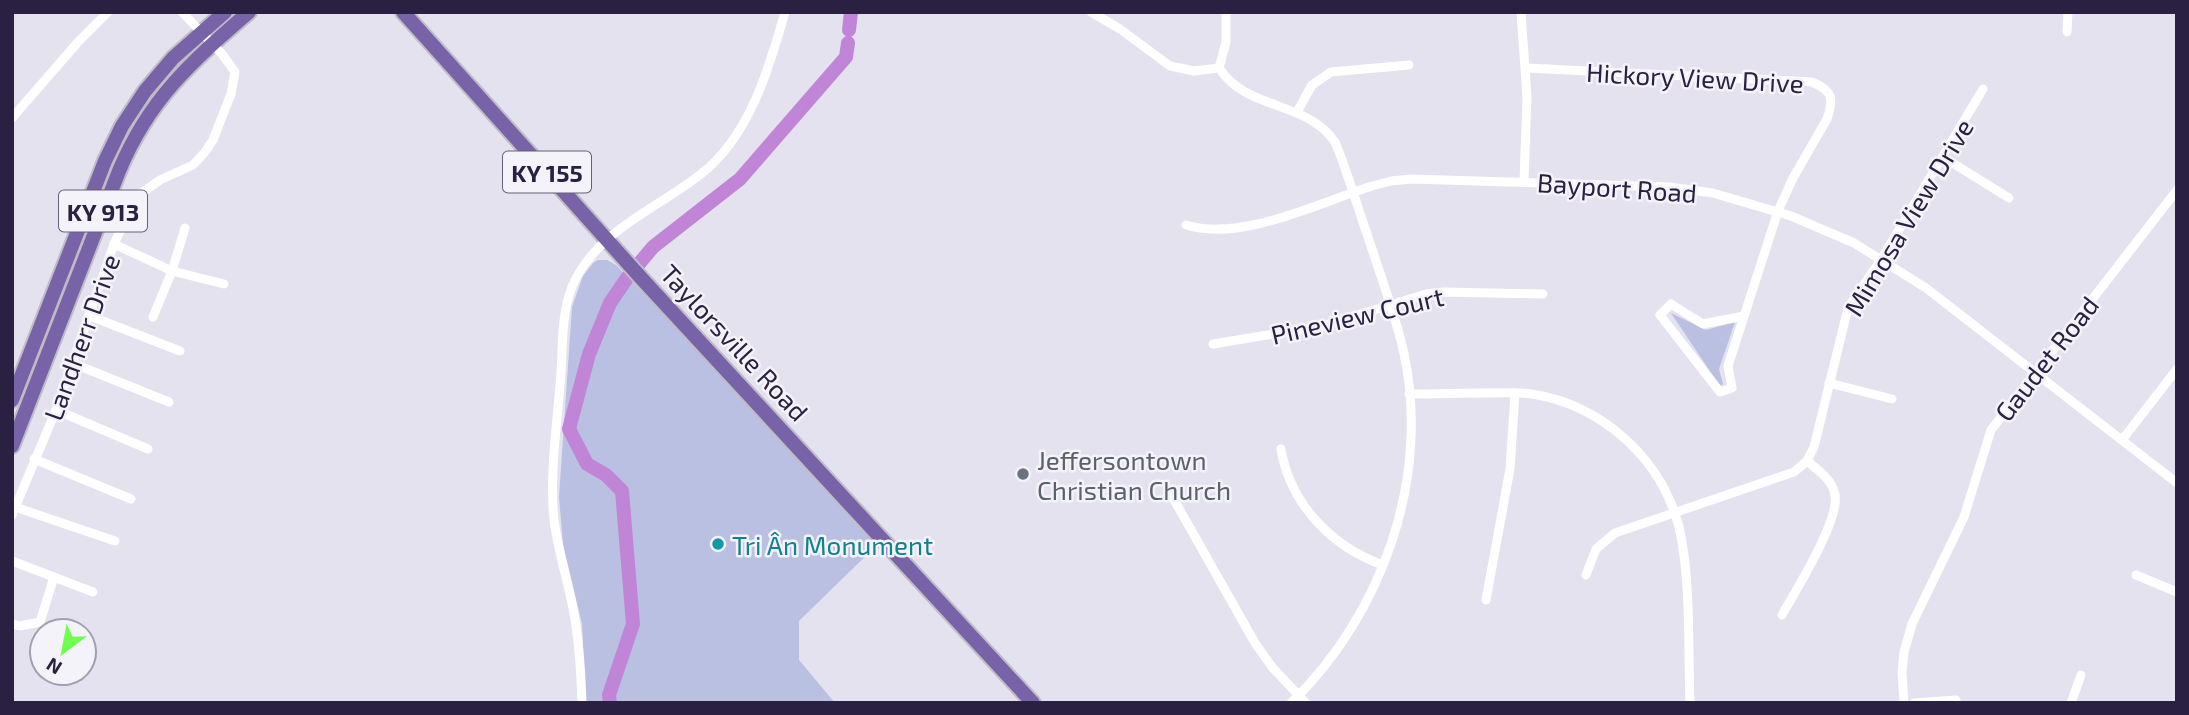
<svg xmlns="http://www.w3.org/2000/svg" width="2189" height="715" viewBox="0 0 2189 715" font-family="'Exo 2',sans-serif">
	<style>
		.green { fill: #b9c0e1 }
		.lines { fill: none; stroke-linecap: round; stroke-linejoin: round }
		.river { stroke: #c185d8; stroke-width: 14 }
		.primary-casing { stroke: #bfbcc6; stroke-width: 18 }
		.minor { stroke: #fff; stroke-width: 9 }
		.primary { stroke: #7862a8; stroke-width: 14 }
		.worship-dot { fill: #6b7280; stroke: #f4f3fa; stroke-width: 2.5 }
		.culture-dot { fill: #0f9aa8; stroke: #f4f3fa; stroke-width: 2.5 }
		.labels { text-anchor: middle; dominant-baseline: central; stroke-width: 5; stroke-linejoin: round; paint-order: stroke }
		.shield { fill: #f4f3fa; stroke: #675f78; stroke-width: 2 }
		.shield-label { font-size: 24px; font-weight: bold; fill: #2a2041 }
		.street-label { font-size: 26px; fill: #2a2041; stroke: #f4f3fa }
		.worship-label { font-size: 26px; fill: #5b616d; stroke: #f4f3fa; text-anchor: start }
		.culture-label { font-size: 26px; fill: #0d838f; stroke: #f4f3fa; text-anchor: start }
	</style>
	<rect width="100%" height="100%" fill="#e4e2ee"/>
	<g class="green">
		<polygon points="598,260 607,260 616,265 735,389 877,545 799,621 799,660 835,703 586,703 582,624 563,544 559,497 572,307 583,276 593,263"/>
		<polygon points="1671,313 1706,330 1735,322 1719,369 1723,384 1720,386"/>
	</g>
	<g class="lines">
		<g class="river">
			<polyline points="849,30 851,12"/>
			<polyline points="610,703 609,695 633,624 622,491 606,475 587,464 569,429 589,354 610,303 627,278 653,247 740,179 846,57 848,43"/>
		</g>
		<defs>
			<g id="primary">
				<polyline points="403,12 642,279 1033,703"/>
				<polyline points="12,400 105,161 122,126 145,91 173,58 225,12"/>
				<path d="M 12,446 L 119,171 C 149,99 191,62 249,12"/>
			</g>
		</defs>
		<use href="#primary" class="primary-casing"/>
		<g class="minor">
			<polyline points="1091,12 1120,29 1170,66 1194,71 1219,68"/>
			<path d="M 1226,12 L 1226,42 L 1219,68 C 1247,111 1306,100 1335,142 C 1348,173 1357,206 1368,237 C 1380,274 1394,311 1403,349 C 1432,475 1383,614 1291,703"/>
			<polyline points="1521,12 1527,97 1524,181"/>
			<polyline points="2067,32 2068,12"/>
			<path d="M 1526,68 L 1812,82 C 1833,91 1834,98 1827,119 L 1793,178 L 1778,211 L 1728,366 L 1732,388 L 1720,392 L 1660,315 L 1671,304 L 1703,324 L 1744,316"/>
			<polyline points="1297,112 1312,85 1331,72 1409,65"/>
			<polyline points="12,118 78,42 108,12"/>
			<polyline points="1943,157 2009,198"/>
			<path d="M 1186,225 C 1242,242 1318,203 1372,186 L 1391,181 L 1411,179 L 1669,187 L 1713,193 L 1791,216 L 1854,243 L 1926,288 L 2177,483"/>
			<polyline points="114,244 172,271 224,284"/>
			<polyline points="90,316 180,351"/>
			<polyline points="153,317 172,271 185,228"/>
			<polyline points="1213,344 1322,326 1426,294 1444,292 1543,294"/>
			<polyline points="72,363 169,402"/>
			<polyline points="1829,383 1892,399"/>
			<path d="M 1409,394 C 1436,394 1463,393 1489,393 C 1504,393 1518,392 1532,394 C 1602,405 1661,458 1679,527 C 1691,577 1688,650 1690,703"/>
			<polyline points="56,410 148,449"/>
			<polyline points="2122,440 2177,369"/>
			<path d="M 1281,449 C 1290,504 1332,547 1383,565"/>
			<polyline points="34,459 131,499"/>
			<polyline points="1168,489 1255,643 1272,667 1306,703"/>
			<polyline points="15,507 115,541"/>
			<polyline points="12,515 56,410 114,244 136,197 160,180 193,165 205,152 213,140 231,94 235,72 222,54 182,12"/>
			<polyline points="12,561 93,592"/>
			<polyline points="1586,575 1596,549 1615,533 1794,472 1807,461 1814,447 1848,308 1882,258 1983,89"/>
			<polyline points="2136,575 2177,592"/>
			<polyline points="1486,600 1510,469 1515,393"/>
			<path d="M 1782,615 C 1796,590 1840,520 1835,495 C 1832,479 1819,471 1807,461"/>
			<polyline points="12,624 20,626 40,622 54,577"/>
			<path d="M 582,703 C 581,671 579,639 573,608 C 567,579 558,550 554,520 C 549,474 558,418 561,372 C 563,341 561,307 576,278 C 603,228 658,208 701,174 C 749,137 769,69 785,12"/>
			<polyline points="1904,703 1902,672 1904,652 1912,624 1964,517 1991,430 2177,190"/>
			<polyline points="1914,703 1956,700"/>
			<polyline points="2071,703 2081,675"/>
		</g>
		<use href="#primary" class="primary"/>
	</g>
	<circle class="worship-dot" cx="1023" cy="474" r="7"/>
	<circle class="culture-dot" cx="718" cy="544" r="7"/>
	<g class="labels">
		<g class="shield">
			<rect x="503" y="151.5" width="88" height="41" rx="5"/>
			<rect x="59" y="190.5" width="88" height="41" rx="5"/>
		</g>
		<g class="shield-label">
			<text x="547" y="172">KY 155</text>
			<text x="103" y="211">KY 913</text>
		</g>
		<g class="street-label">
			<text transform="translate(1695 77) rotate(3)">Hickory View Drive</text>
			<text transform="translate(1617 187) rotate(4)">Bayport Road</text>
			<text transform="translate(1908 217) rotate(-59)">Mimosa View Drive</text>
			<text transform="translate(1357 315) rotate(-13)">Pineview Court</text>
			<text transform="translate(81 337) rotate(-70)">Landherr Drive</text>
			<text transform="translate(735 342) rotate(47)">Taylorsville Road</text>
			<text transform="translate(2046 358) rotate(-52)">Gaudet Road</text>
		</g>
		<g class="worship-label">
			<text x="1037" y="459">Jeffersontown<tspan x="1037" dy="30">Christian Church</tspan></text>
		</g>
		<g class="culture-label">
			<text x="732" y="544">Tri Ân Monument</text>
		</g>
	</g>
	<rect width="2189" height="715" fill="none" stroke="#2a2041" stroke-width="28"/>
	<g transform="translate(63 652) rotate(212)"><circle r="33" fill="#f4f3fa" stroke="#a39fb0" stroke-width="2"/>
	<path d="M0-5L12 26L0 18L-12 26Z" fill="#70ff4f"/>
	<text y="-10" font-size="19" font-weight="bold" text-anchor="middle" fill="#2a2041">N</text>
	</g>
</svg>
